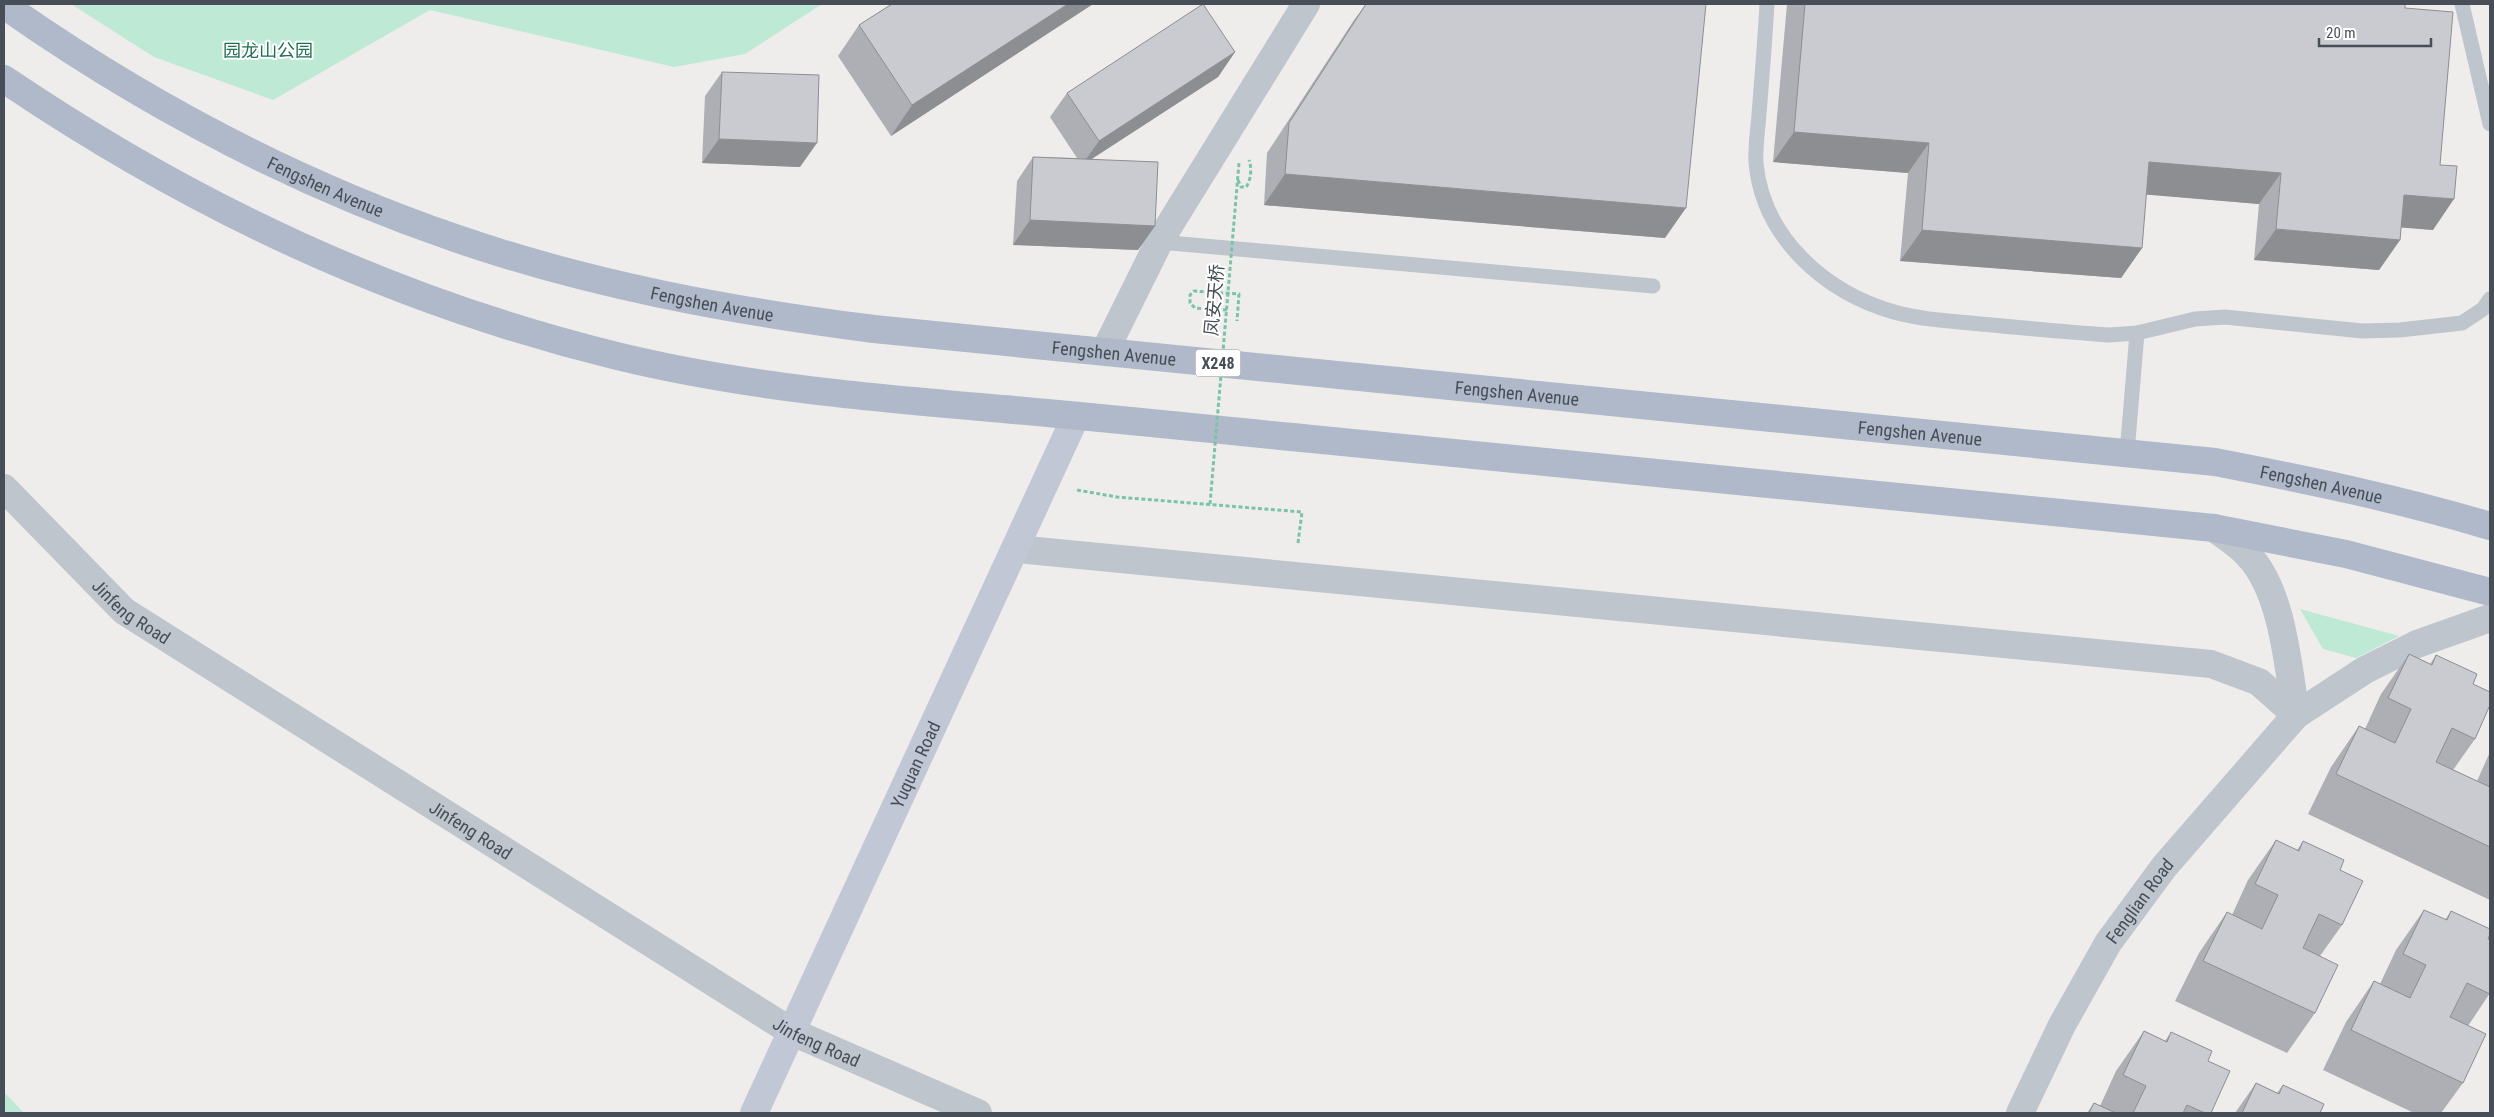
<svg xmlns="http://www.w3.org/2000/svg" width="2494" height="1117" viewBox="0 0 2494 1117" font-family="'Roboto Condensed','Noto Sans SC',sans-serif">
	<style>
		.green { fill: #bee9d4 }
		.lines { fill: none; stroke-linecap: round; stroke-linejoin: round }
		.path { stroke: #7ac3a8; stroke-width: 3; stroke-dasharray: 4 2.5; stroke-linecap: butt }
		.lane { stroke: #bfc5cd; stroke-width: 15 }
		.street { stroke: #bfc5cd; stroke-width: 28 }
		.secondary { stroke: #c1c7d4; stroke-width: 28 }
		.primary { stroke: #afb9c9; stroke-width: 28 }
		.path-bridge { stroke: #7ac3a8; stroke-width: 3; stroke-dasharray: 4 2.5; stroke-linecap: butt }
		.wall { fill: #aeafb4 }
		.shaded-wall { fill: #8d8e92 }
		.building { fill: #cacbd1; stroke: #8d8e92 }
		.labels { text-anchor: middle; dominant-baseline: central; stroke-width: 4; stroke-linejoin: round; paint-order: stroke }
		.shield { fill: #fff; stroke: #7e838a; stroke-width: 1 }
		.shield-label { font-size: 16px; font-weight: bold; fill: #474e58 }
		.park-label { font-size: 18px; fill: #207052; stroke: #fff }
		.street-label { font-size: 18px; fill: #474e58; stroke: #fff }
	</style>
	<rect width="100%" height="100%" fill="#efedec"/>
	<g class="green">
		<polygon points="71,4 822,4 745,54 674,67 430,10 273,100 154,57"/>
		<polygon points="2300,609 2399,636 2356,658 2323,649"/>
		<polygon points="4,1092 24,1113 4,1113"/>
	</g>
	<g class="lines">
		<g class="path">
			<path d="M 1238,180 L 1241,187 L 1246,187 C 1251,181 1252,167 1249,160"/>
			<polyline points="1227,310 1195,308 1190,303 1190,295 1194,291 1239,294 1237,321"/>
			<polyline points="1077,490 1117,497 1302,512 1298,543"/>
		</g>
		<g class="lane">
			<path d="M 1767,4 C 1765,40 1762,77 1759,114 C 1758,129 1755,147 1756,163 C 1763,238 1825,292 1894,312 C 1922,320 1952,321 1981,324 C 2023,328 2066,332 2109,335 L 2137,333 L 2195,319 L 2225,317 L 2362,331 L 2400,330 L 2462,323 L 2483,309 L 2490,299"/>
			<polyline points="2462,4 2490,124"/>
			<polyline points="1159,242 1653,286"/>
			<polyline points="2127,453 2137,333"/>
		</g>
		<g class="street">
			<polyline points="1105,351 1159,242 1306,4"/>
			<path id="s1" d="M 4,488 L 124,611 L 792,1032 L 978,1113"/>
			<path d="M 2214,528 C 2225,536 2238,544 2247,554 C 2283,590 2288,667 2296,715"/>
			<polyline points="1016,549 2211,664 2259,682 2296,715"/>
			<path id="s2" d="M 2020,1113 L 2062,1025 L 2108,943 L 2164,867 L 2296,715 L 2365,670 L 2417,644 L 2490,618"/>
		</g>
		<path class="secondary" id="s3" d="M 754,1113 L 1076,416"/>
		<g class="primary">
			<path id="s4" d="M 4,5 C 142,102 295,183 455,238 C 591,285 732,311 874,329 L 2215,462 C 2308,480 2400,499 2490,526"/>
			<path d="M 4,79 C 195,208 393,301 617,356 C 744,387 874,398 1003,409 C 1106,418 1209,429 1312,439 C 1613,469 1913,498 2214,528 L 2346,554 L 2490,592"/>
		</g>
		<polyline class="path-bridge" points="1210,504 1239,163"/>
	</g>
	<g class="wall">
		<polygon points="892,4 1093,4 891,136 838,56 859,25"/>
		<polygon points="1366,4 1665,238 1264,205 1267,153 1354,20"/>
		<polygon points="1787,4 2405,4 2405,8 2433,230 2401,227 2400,240 2379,270 2254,260 2259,204 2146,194 2142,248 2121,278 1900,261 1908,173 1773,162"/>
		<polygon points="1235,52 1218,77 1092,159 1155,226 1138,250 1013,245 1017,181 1033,157 1077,158 1050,117 1067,93"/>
		<polygon points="722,72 800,167 702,163 705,96"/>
		<polygon points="2409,654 2430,664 2436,655 2473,684 2475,739 2453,770 2477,781 2490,752 2490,900 2308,814 2331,767 2359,726 2365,729 2381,694"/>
		<polygon points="2276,840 2297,850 2303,841 2340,870 2342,925 2320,956 2315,1013 2287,1053 2175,1001 2199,953 2227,912 2232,915 2248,880"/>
		<polygon points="2424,910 2445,920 2451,911 2488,939 2490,993 2468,1026 2463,1083 2441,1113 2414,1113 2323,1070 2346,1022 2374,981 2380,984 2396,950"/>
		<polygon points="2144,1031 2165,1041 2171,1032 2208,1061 2211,1113 2087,1113 2094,1103 2100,1106 2116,1071"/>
		<polygon points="2256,1083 2277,1093 2283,1085 2320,1113 2235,1113"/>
	</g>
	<g class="shaded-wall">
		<polygon points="1068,4 1093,4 891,136 912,105"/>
		<polygon points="1235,52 1218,77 1082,165 1099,141"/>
		<polygon points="1794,132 1929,143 1908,173 1773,162"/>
		<polygon points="719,139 817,143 800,167 702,163"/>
		<polygon points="2149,162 2281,173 2259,204 2127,193"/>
		<polygon points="1285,174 1686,208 1665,238 1264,205"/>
		<polygon points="2404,195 2454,199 2433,230 2382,226"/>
		<polygon points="1030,220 1155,226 1138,250 1013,245"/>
		<polygon points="2276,229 2400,240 2379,270 2254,260"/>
		<polygon points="1922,230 2142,248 2121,278 1900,261"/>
	</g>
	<g class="building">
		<polygon points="892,4 1068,4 912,105 859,25"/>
		<polygon points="1203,4 1235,52 1099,141 1067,93"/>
		<polygon points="1366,4 1706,4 1686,208 1285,174 1289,123"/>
		<polygon points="1805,4 2405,4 2405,8 2453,12 2440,165 2457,166 2454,199 2404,195 2400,240 2276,229 2281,173 2149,162 2142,248 1922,230 1929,143 1794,132"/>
		<polygon points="722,72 819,75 817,143 719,139"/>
		<polygon points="1033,157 1158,162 1155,226 1030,220"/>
		<polygon points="2409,654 2432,665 2436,655 2477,674 2473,684 2490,692 2490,705 2475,739 2452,728 2436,762 2490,787 2490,847 2336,774 2359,726 2395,743 2411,709 2388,698"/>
		<polygon points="2276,840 2299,851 2303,841 2344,860 2340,870 2363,881 2342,925 2319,914 2303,948 2338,965 2315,1013 2203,961 2227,912 2262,929 2278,895 2255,884"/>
		<polygon points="2424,910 2447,920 2451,911 2490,929 2490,934 2488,939 2490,940 2490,994 2467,983 2450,1017 2486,1034 2463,1083 2351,1030 2374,981 2410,998 2426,965 2403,954"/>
		<polygon points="2144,1031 2167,1042 2171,1032 2212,1051 2208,1061 2230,1071 2211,1113 2205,1113 2187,1105 2183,1113 2133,1113 2146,1086 2123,1075"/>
		<polygon points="2256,1083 2279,1094 2283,1085 2324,1104 2320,1113 2242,1113"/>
		<polygon points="2094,1103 2116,1113 2089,1113"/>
	</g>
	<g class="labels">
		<rect class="shield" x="1195.5" y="349.5" width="45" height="27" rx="4"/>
		<g class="shield-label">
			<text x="1218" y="363">X248</text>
		</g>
		<g class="park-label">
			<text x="268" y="50">园龙山公园</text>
		</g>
		<g class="street-label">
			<text stroke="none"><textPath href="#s4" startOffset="370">Fengshen Avenue</textPath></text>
			<text transform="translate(1214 300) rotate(-85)">凤安天桥</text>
			<text stroke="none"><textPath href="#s4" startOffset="775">Fengshen Avenue</textPath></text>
			<text stroke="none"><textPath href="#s4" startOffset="1180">Fengshen Avenue</textPath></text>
			<text stroke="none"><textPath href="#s4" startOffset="1585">Fengshen Avenue</textPath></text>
			<text stroke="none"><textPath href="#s4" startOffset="1990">Fengshen Avenue</textPath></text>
			<text stroke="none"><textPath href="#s4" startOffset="2395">Fengshen Avenue</textPath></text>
			<text stroke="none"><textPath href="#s1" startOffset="178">Jinfeng Road</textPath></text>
			<text stroke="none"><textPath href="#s3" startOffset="384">Yuquan Road</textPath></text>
			<text stroke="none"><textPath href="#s1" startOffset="582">Jinfeng Road</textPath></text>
			<text stroke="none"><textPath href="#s2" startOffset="244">Fenglian Road</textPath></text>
			<text stroke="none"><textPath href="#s1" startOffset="988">Jinfeng Road</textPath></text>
		</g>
	</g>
	<rect width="2494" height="1117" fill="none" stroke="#474e58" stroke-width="10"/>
	<path d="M2319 38v8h112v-8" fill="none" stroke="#474e58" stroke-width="2.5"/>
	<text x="2326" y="38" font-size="15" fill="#474e58" stroke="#ffffff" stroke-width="4" paint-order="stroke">20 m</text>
</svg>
